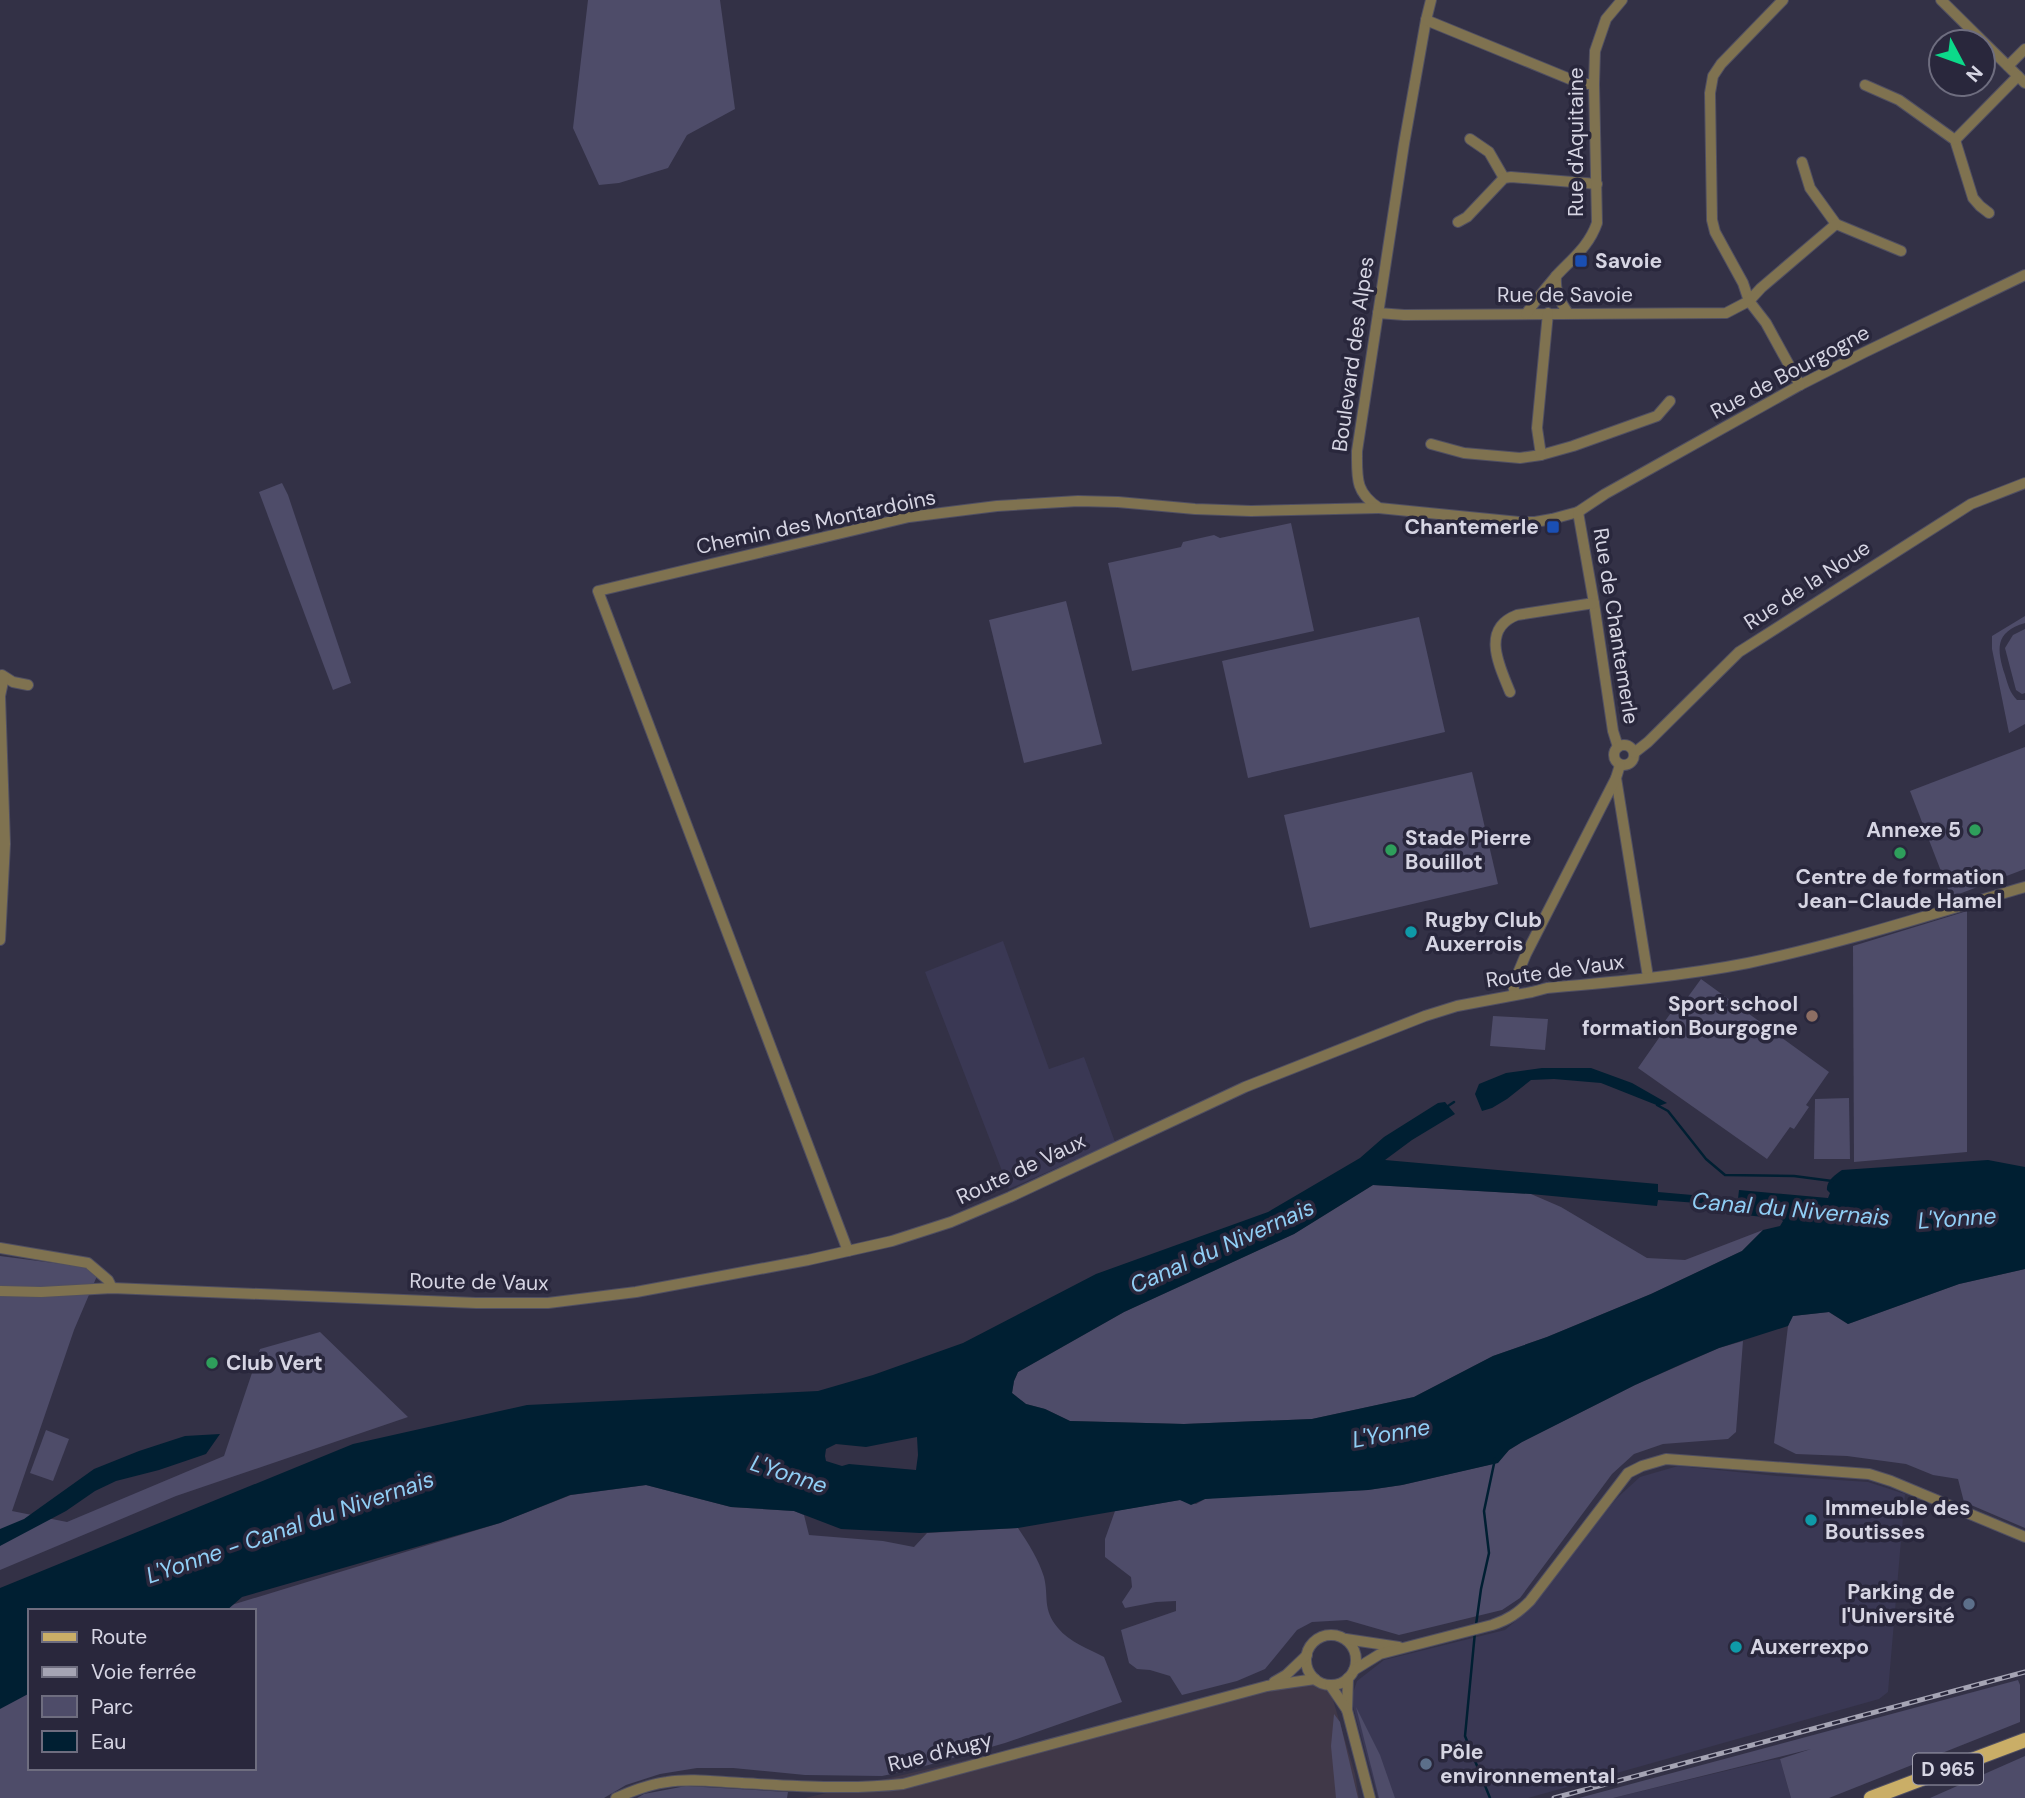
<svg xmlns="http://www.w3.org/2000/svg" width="2025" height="1798" viewBox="0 0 2025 1798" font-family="'DM Sans',sans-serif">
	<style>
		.built { fill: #3a3854 }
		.industrial { fill: #403848 }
		.green { fill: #4e4c69 }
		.water { fill: #001f32; fill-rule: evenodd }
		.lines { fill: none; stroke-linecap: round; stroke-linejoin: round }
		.stream { stroke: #001f32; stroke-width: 2.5 }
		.minor-casing { stroke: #504f62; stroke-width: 12 }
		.major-casing { stroke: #504f62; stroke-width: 16 }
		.minor { stroke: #7f7250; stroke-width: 10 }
		.major { stroke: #caae67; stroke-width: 14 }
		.rail-casing { stroke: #a5a4b4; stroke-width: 5 }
		.rail { stroke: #29273c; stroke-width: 2.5; stroke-dasharray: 8; stroke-linecap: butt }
		.transit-dot { fill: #1a4fb4; stroke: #29273c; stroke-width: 2.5 }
		.leisure-dot { fill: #2e9e5b; stroke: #29273c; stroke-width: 2.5 }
		.culture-dot { fill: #0f9aa8; stroke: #29273c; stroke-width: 2.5 }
		.education-dot { fill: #8d6e63; stroke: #29273c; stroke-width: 2.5 }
		.service-dot { fill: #5c6f8a; stroke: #29273c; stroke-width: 2.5 }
		.labels { text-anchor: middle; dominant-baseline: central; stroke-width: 7; stroke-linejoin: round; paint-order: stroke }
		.shield { fill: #29273c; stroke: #a2a1b1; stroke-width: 2 }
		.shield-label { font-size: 19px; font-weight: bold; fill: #d6d5e3 }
		.street-label { font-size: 21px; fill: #d6d5e3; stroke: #29273c }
		.poi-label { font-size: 21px; font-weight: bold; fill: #d6d5e3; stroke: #29273c; text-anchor: start }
		.water-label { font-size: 23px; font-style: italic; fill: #90cef5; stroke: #29273c }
	</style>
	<rect width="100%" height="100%" fill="#333146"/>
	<g class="built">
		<polygon points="1003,941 1049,1069 1084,1057 1115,1142 1009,1189 925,972"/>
		<polygon points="1678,1466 1777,1476 1868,1482 1905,1494 1888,1692 1879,1699 1528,1798 1378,1798 1351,1699 1357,1681 1384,1660 1505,1630 1532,1607 1566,1560 1617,1498 1640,1477"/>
		<polygon points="1780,1759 1791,1798 1613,1798 1771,1760"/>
	</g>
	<polygon class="industrial" points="1300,1676 1331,1693 1355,1774 1359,1798 805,1798 1234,1697"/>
	<g class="green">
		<polygon points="588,0 720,0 735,109 687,135 668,168 619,183 599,185 573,128"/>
		<polygon points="282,483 288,495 351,683 333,690 259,492"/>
		<polygon points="1291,523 1314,631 1132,671 1108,563 1181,547 1183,542 1214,535 1220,538"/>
		<polygon points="1066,601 1102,744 1024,763 989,620"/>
		<path d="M 2025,616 L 2025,623 C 1994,632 1997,650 2005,675 C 2008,685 2010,693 2017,700 L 2025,700 L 2025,724 L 2009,733 L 1992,649 L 1992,636 Z"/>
		<polygon points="1419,617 1445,732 1248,778 1222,661"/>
		<polygon points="2025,629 2025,693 2022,694 2016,690 2005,648 2013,635"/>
		<polygon points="2025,747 2025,869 1951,897 1910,791"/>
		<polygon points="1472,772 1498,884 1310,928 1284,815"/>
		<polygon points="1967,911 1967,1152 1854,1162 1853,946"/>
		<polygon points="1701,979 1829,1072 1806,1105 1809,1107 1794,1129 1790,1127 1767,1159 1638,1068 1661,1035 1657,1032 1673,1010 1677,1012"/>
		<polygon points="1493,1016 1548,1019 1545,1050 1490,1046"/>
		<polygon points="1849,1098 1850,1159 1814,1159 1815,1099"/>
		<polygon points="1373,1185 1531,1194 1561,1207 1647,1258 1685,1260 1763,1230 1742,1251 1651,1294 1547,1337 1493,1356 1414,1397 1312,1419 1184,1424 1070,1421 1045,1409 1026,1404 1012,1393 1014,1381 1018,1372 1124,1312 1294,1234"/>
		<polygon points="0,1256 100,1269 74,1330 12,1511 67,1522 224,1456 260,1349 320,1332 408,1417 176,1496 0,1570"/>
		<polygon points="2025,1269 2025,1528 1964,1502 1958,1479 1933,1475 1906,1464 1847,1456 1796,1454 1774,1443 1788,1326 1792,1316 1829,1312 1848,1324 1959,1284"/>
		<polygon points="1743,1341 1736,1432 1728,1439 1663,1444 1634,1454 1612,1474 1520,1598 1502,1610 1399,1635 1347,1620 1312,1622 1297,1630 1265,1669 1237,1681 1182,1695 1170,1676 1150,1670 1137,1669 1129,1663 1121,1630 1176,1611 1176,1601 1156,1602 1125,1608 1122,1602 1132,1587 1131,1577 1105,1557 1105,1539 1115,1511 1180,1500 1196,1504 1205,1499 1212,1498 1368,1490 1402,1485 1497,1463 1509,1450 1522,1442 1635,1385 1719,1348"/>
		<polygon points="46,1430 69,1439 53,1481 30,1473"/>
		<path d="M 646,1485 L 731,1507 L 794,1511 L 804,1515 L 809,1535 L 883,1541 L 914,1547 L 927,1533 L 1018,1528 C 1028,1543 1039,1560 1044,1577 C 1049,1597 1042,1609 1058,1628 C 1069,1642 1089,1649 1104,1657 L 1122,1702 L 1005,1743 L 911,1770 L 882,1776 L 805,1775 L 733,1768 L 697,1768 L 660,1774 L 626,1785 L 604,1798 L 0,1798 L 0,1675 L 30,1666 L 30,1768 L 254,1768 L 254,1611 L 212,1611 L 500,1523 L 571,1495 Z"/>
		<polygon points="2018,1680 2020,1685 2020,1722 1829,1798 1791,1798 1780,1759 1811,1749 1613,1798 1579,1798"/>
		<polygon points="1356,1707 1380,1755 1395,1798 1379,1798"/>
		<polygon points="1334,1714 1340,1722 1358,1798 1336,1798 1331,1746"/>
		<polygon points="2025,1756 2025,1798 1930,1798"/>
		<polygon points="686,1786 788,1792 787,1798 637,1798 644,1794"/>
	</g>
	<g class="water">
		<polygon points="1542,1068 1591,1068 1632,1083 1667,1103 1659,1106 1601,1083 1554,1079 1531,1080 1507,1099 1492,1108 1482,1111 1475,1094 1479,1084 1506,1073"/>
		<path d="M 1445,1102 L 1455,1114 L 1412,1140 L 1385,1160 L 1658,1184 L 1658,1192 L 1738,1199 L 1739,1190 L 1828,1198 L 1830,1193 L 1827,1190 C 1826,1181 1835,1175 1842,1170 L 1988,1160 L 2025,1167 L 2025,1269 L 1959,1284 L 1848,1324 L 1829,1312 L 1793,1316 L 1788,1326 L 1719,1348 L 1684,1363 L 1635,1385 L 1522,1442 L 1509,1450 L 1498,1463 L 1402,1485 L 1368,1490 L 1205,1499 L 1191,1505 L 1180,1500 L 1018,1528 L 920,1533 L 841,1529 L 794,1511 L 731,1507 L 646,1485 L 570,1495 L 500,1523 L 242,1597 L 226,1611 L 30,1611 L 30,1693 L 0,1709 L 0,1588 L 353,1444 L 527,1405 L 818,1391 L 873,1375 L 963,1343 L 1096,1274 L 1268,1212 L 1360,1158 L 1384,1137 L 1438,1103 ZM 1373,1185 L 1531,1194 L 1657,1206 L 1658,1200 L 1737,1206 L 1737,1214 L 1781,1219 L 1783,1221 L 1780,1226 L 1763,1230 L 1742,1251 L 1651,1294 L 1547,1337 L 1493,1356 L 1414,1397 L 1312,1419 L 1184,1424 L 1070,1421 L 1045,1409 L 1026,1404 L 1012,1393 L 1014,1381 L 1018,1372 L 1124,1312 L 1294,1234 ZM 917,1437 L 918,1455 L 916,1470 L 849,1464 L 842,1466 L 826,1461 L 825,1456 L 826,1449 L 836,1444 L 866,1447 Z"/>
		<polygon points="220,1434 206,1454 159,1470 116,1481 95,1491 66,1511 0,1546 0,1529 24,1519 94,1469 139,1451 185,1436"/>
	</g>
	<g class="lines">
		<g class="stream">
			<polyline points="1657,1105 1668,1111 1706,1159 1725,1175 1794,1176 1832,1181"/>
			<polyline points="1445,1108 1454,1102"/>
			<polyline points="1476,1625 1481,1589 1489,1553 1484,1511 1495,1459"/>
			<polyline points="1475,1632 1465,1736 1490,1798"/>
		</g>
		<defs>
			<g id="minor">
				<path d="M 1431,0 L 1426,20 L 1404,144 L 1357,451 C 1357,478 1355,492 1379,508 L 1519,522 L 1535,522 L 1552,519 L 1578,512 L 1605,494 L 1800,385 L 1863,353 L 2025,275"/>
				<polyline points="1783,0 1721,64 1713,76 1710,93 1712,220 1715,232 1743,283 1749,301 1766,323 1800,385"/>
				<polyline points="1941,0 2025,83"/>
				<polyline points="1426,20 1582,84 1594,84"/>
				<polyline points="2008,66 2025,49"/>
				<polyline points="1865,85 1899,100 1955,140 1973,198 1980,206 1989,213"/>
				<polyline points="1470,139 1489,152 1504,178"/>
				<polyline points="1955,140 2018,76"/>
				<polyline points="1802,162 1810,188 1836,224 1901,251"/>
				<polyline points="1458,222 1467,217 1504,178 1511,177 1597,184"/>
				<path d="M 1556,276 C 1555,292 1559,300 1568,313"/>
				<polyline points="1378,313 1404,315 1726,313 1749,301 1761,288 1836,224"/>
				<path d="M 1526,314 C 1535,301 1546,288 1557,275 C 1573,258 1589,246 1597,223 L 1594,84 L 1595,51 L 1606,19 L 1622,0"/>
				<polyline points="1431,444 1464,453 1520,458 1541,455 1573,446 1657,416 1670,401"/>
				<polyline points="1541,455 1537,428 1548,313"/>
				<polyline points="1578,512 1594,603 1613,731 1618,747"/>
				<polyline points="2,675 13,682 28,685"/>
				<path d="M 1510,692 C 1500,667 1480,629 1517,615 L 1594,603"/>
				<circle cx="1624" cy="755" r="10"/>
				<polyline points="1634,753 1648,742 1739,652 1971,504 2025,483"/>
				<polyline points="1616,778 1648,977"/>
				<polyline points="0,940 5,844 0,696 4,677"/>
				<polyline points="1515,994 1513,985 1526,954 1616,778 1620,765"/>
				<polyline points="0,1248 88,1263 108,1280 112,1288"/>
				<polyline points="848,1251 598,591 909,517 997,506 1078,501 1118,502 1195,509 1251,511 1379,508"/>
				<path d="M 0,1291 L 41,1292 L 112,1288 L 476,1303 L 548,1303 L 636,1292 L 808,1260 L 892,1241 L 951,1222 L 1010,1197 L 1245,1087 L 1425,1016 L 1457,1006 L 1532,992 L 1547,988 C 1614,982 1682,976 1748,963 C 1840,944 1934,913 2025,887"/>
				<circle cx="1331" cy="1660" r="25"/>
				<polyline points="1346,1639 1399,1647"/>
				<path d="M 1354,1670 L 1380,1654 L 1492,1625 C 1508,1620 1518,1613 1530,1601 L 1628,1473 L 1642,1466 L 1666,1459 L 1869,1474 L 1891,1481 L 2025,1537"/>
				<polyline points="1348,1678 1347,1710 1370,1798"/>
				<polyline points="1274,1682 1286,1675 1307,1655"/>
				<polyline points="1330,1685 1347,1710"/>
				<path d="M 616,1798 C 632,1791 649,1784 667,1782 C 691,1778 718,1782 742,1783 C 796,1786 849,1790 903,1784 L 1267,1686 L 1315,1679"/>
			</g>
			<polyline id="major" points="1871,1798 2025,1740"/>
		</defs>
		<use href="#minor" class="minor-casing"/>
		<use href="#major" class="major-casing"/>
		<use href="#minor" class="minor"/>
		<use href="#major" class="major"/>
		<defs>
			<polyline id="rail" points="1554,1798 2025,1672"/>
		</defs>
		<use href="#rail" class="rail-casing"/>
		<use href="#rail" class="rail"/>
	</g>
	<g class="transit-dot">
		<rect x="1574" y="254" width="14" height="14" rx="3.5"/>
		<rect x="1546" y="520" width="14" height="14" rx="3.5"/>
	</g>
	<g class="leisure-dot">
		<circle cx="1975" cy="830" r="7"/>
		<circle cx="1391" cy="850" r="7"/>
		<circle cx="1900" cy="853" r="7"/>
		<circle cx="212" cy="1363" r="7"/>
	</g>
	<g class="culture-dot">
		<circle cx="1411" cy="932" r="7"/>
		<circle cx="1811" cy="1520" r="7"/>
		<circle cx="1736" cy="1647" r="7"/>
	</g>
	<circle class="education-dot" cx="1812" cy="1016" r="7"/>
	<g class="service-dot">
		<circle cx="1969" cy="1604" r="7"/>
		<circle cx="1426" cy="1764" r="7"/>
	</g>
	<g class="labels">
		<rect class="shield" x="1913" y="1753.5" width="70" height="31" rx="5"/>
		<g class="shield-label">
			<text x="1948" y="1769">D 965</text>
		</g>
		<g class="street-label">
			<text transform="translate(1576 142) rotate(-90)">Rue d'Aquitaine</text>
			<text x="1565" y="295">Rue de Savoie</text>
			<text transform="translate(1353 354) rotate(-82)">Boulevard des Alpes</text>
			<text transform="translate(1790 372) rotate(-28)">Rue de Bourgogne</text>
			<text transform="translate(816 522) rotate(-12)">Chemin des Montardoins</text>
			<text transform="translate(1807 585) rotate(-33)">Rue de la Noue</text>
			<text transform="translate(1616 626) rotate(81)">Rue de Chantemerle</text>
			<text transform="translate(1555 971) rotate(-8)">Route de Vaux</text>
			<text transform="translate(1021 1169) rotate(-25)">Route de Vaux</text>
			<text transform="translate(479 1282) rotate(1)">Route de Vaux</text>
			<text transform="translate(940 1752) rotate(-14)">Rue d'Augy</text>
		</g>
		<g class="poi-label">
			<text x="1595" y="261">Savoie</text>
			<text x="1539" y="527" text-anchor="end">Chantemerle</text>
			<text x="1961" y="830" text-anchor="end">Annexe 5</text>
			<text x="1405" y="838">Stade Pierre<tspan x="1405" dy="24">Bouillot</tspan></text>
			<text x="1900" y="877" text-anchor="middle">Centre de formation<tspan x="1900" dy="24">Jean-Claude Hamel</tspan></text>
			<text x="1425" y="920">Rugby Club<tspan x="1425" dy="24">Auxerrois</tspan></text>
			<text x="1798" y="1004" text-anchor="end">Sport school<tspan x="1798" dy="24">formation Bourgogne</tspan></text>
			<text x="226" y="1363">Club Vert</text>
			<text x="1825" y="1508">Immeuble des<tspan x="1825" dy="24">Boutisses</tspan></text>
			<text x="1955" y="1592" text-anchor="end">Parking de<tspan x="1955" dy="24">l'Université</tspan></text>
			<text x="1750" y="1647">Auxerrexpo</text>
			<text x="1440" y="1752">Pôle<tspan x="1440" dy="24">environnemental</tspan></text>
		</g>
		<g class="water-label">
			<text transform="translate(1791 1209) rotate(5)">Canal du Nivernais</text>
			<text transform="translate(1957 1218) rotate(-4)">L'Yonne</text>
			<text transform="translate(1222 1246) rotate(-24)">Canal du Nivernais</text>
			<text transform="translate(1391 1433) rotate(-10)">L'Yonne</text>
			<text transform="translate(789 1474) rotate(18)">L'Yonne</text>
			<text transform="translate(290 1527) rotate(-19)">L'Yonne - Canal du Nivernais</text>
		</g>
	</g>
	<rect x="28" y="1609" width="228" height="161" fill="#29273c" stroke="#6e6d7f" stroke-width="2"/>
	<rect x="42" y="1632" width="35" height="10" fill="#caae67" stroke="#6e6d7f" stroke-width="2"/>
	<text x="91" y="1644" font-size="21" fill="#d6d5e3">Route</text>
	<rect x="42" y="1667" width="35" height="10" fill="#a5a4b4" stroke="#6e6d7f" stroke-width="2"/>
	<text x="91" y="1679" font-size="21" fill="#d6d5e3">Voie ferrée</text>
	<rect x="42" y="1696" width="35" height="21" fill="#4e4c69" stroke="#6e6d7f" stroke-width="2"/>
	<text x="91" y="1714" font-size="21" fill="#d6d5e3">Parc</text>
	<rect x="42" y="1731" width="35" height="21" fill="#001f32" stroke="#6e6d7f" stroke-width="2"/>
	<text x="91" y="1749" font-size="21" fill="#d6d5e3">Eau</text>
	<g transform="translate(1962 63) rotate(131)"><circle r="33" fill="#29273c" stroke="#6e6d7f" stroke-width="2"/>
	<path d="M0-5L12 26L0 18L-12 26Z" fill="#0cd98a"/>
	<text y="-10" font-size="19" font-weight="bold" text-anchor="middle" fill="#d6d5e3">N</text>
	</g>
</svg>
